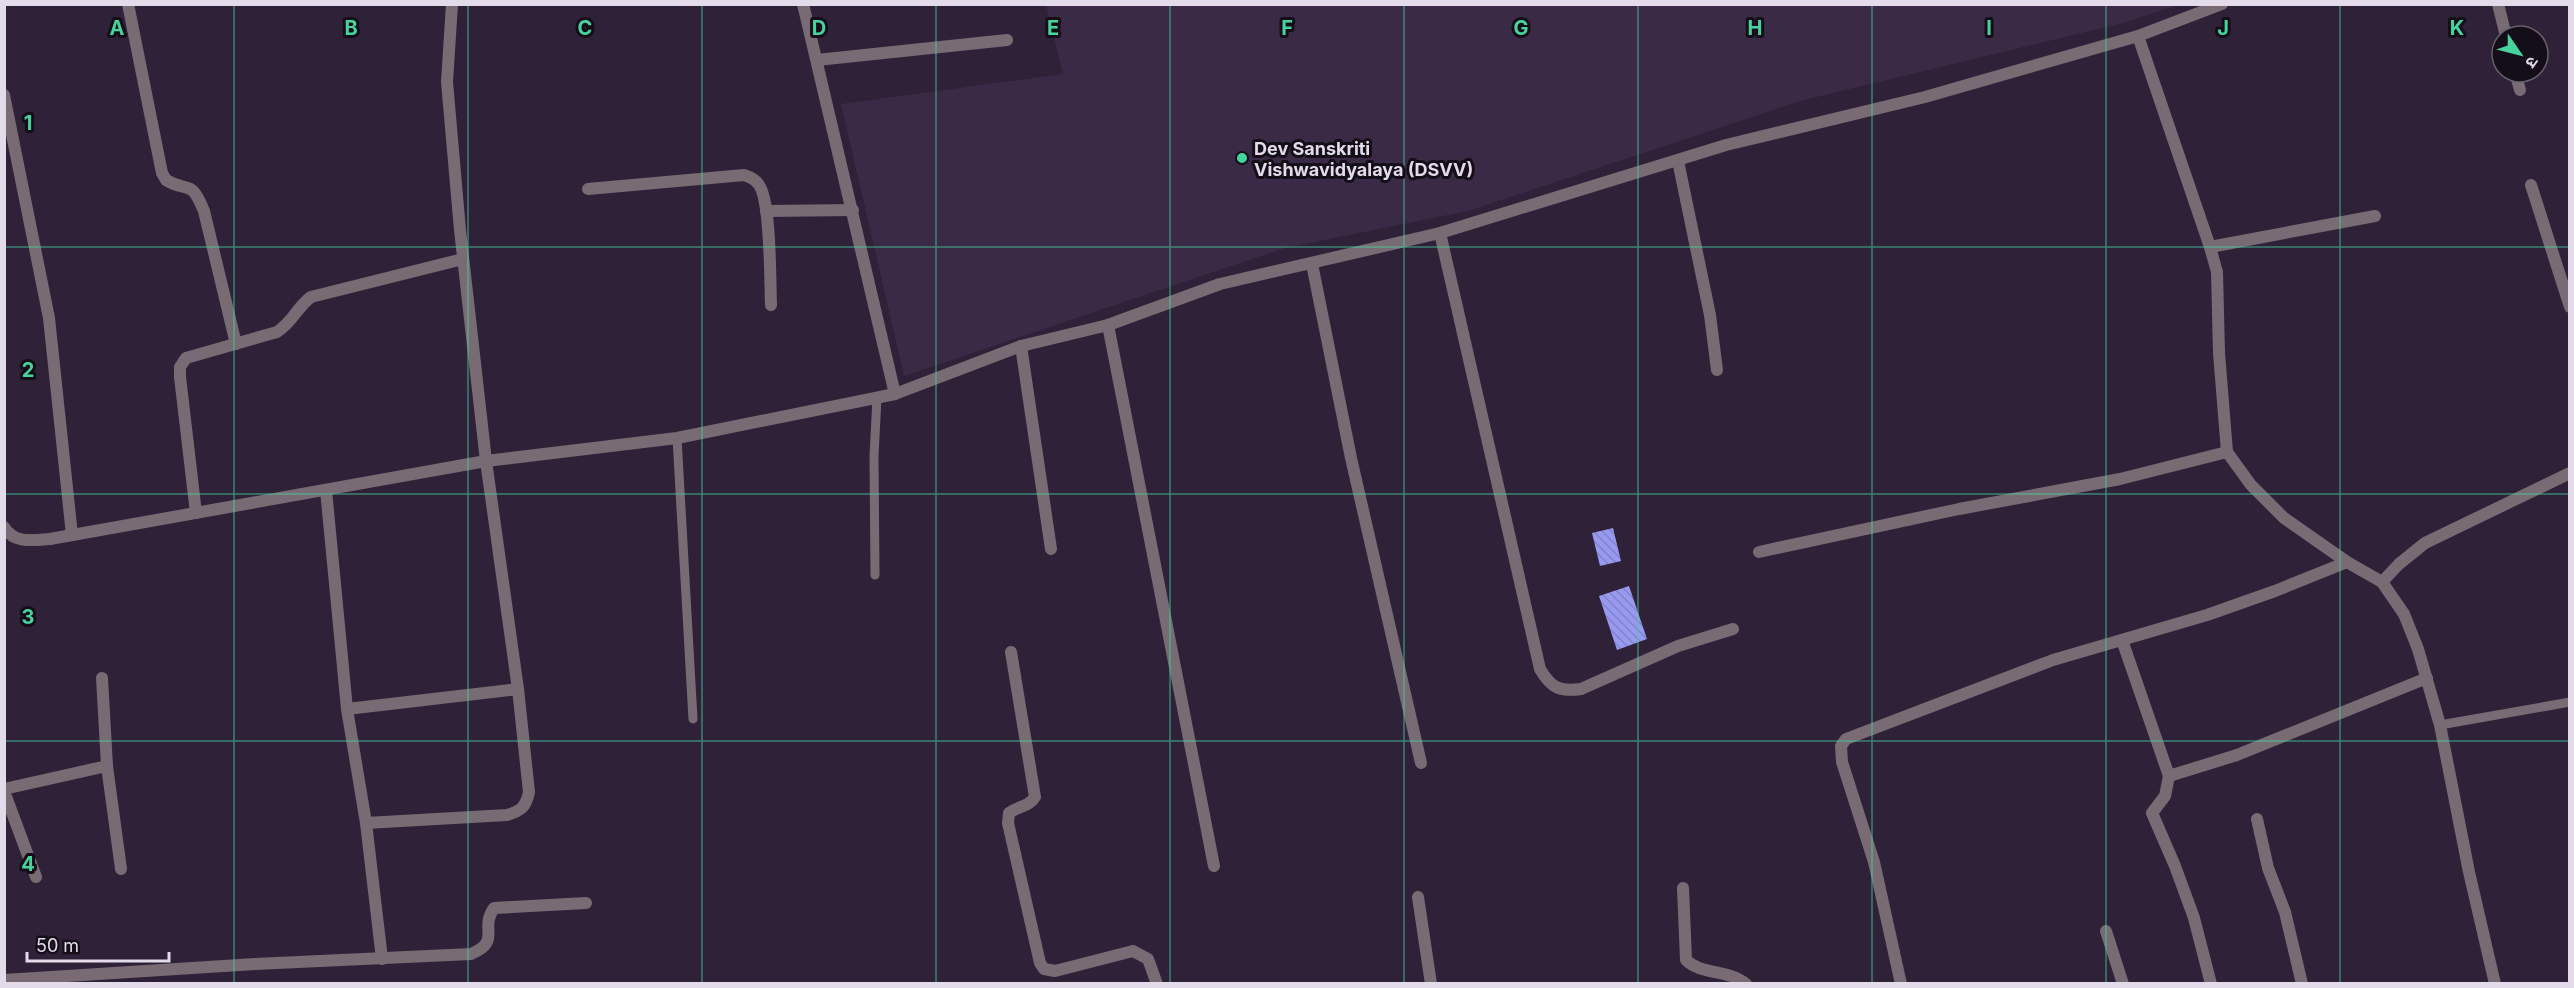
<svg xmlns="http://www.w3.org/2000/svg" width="2574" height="988" viewBox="0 0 2574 988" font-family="Inter,'Noto Sans Devanagari',sans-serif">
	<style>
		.built { fill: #3a2a46 }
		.building { fill: url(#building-back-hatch) }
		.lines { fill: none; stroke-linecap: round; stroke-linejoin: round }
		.lane { stroke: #796b74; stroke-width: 9 }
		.street { stroke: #796b74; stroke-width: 12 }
		.grid { fill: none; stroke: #46d49e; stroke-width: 1.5; stroke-opacity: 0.55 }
		.poi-dot { fill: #46d49e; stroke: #140e18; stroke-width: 2 }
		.labels { text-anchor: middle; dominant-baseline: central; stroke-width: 6; stroke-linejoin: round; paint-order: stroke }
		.poi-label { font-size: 18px; font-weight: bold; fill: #e3dbea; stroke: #140e18; text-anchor: start }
		.grid-label { font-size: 20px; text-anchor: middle; font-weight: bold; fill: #46d49e; stroke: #140e18; stroke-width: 6; stroke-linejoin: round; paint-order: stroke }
	</style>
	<defs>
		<pattern id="building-back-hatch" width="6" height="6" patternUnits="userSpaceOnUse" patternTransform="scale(1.5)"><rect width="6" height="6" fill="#989af1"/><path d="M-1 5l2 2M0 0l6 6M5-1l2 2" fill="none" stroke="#8384c6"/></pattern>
	</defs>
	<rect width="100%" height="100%" fill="#2f2138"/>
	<polygon class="built" points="1046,5 1046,4 2178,5 2123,23 1800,101 1468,211 1285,248 904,376 841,104 1063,74"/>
	<g class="building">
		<polygon points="1613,528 1621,561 1600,566 1592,533"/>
		<polygon points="1629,586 1647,639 1617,650 1599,596"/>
	</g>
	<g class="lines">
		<g class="lane">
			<polyline points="677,438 693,719"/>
			<polyline points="875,575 874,456 877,398"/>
			<polyline points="2440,725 2570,702"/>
		</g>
		<g class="street">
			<path d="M 128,4 L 162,173 L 166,180 C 189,194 190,177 204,211 L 236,344"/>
			<polyline points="803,4 895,394"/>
			<polyline points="2498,4 2506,36"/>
			<polyline points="2138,36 2210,247 2217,272 2219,353 2227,452 2251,485 2284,518 2347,562 2382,582 2404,614 2418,649 2440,725 2469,872 2495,984"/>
			<polyline points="817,60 1007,40"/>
			<polyline points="2515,72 2520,90"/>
			<polyline points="4,95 49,318 72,535"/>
			<polyline points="1678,161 1710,315 1717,370"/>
			<polyline points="2531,185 2570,307"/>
			<path d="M 588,189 L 744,175 C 750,177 756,180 759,185 C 771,201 770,281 771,305"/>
			<polyline points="766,211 853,210"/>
			<path d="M 1440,233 L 1540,669 C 1551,688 1560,692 1581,689 L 1678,646 L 1733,629"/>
			<polyline points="2210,247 2375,216"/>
			<polyline points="1312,264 1351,458 1421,763"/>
			<polyline points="1108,325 1214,866"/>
			<polyline points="1021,346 1051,549"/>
			<polyline points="326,490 347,709 366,823 382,959"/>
			<path d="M 196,513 L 180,377 L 180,367 L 186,358 L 277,332 C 293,322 297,307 311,297 L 463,259"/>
			<path d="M 4,527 C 14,544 33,540 50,539 L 486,461 L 677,438 L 895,394 L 1021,346 L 1108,325 L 1220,284 L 1440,233 L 1726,145 L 1925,97 L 2138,36 L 2222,4"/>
			<polyline points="1759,552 1959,509 2120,479 2227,452"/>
			<polyline points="2382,582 2399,564 2425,543 2570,473"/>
			<polyline points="2122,640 2169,776 2237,755 2427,678"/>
			<path d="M 1011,652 L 1035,797 C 1029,807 1018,806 1009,813 L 1008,823 L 1040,963 L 1044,969 L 1055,971 L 1133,951 L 1148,959 L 1157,984"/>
			<polyline points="102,678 107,766 121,869"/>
			<polyline points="347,709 518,689"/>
			<polyline points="2169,776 2165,796 2152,813 2175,866 2194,918 2211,984"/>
			<polyline points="4,789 107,766"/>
			<polyline points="4,791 36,877"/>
			<polyline points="2257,819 2268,868 2285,912 2302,984"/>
			<path d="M 366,823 L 507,815 C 521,811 526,807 529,792 L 518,689 L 486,461 L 460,230 L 447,82 L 452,4"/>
			<path d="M 1683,888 L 1686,960 C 1701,975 1728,969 1746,984"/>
			<polyline points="1418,897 1431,984"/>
			<polyline points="2106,931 2123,984"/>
			<path d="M 4,980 L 255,964 L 471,954 C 502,941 479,929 494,908 L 586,903"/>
			<polyline points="1901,984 1874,862 1842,762 1841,746 1846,739 2053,660 2207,615 2275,591 2347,562"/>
		</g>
	</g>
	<path class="grid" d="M 234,4 L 234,984M 468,4 L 468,984M 702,4 L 702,984M 936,4 L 936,984M 1170,4 L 1170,984M 1404,4 L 1404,984M 1638,4 L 1638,984M 1872,4 L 1872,984M 2106,4 L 2106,984M 2340,4 L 2340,984M 4,247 L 2570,247M 4,494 L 2570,494M 4,741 L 2570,741"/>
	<circle class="poi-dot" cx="1242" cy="158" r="6"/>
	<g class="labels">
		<g class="poi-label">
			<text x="1254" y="148">Dev Sanskriti<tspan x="1254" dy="21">Vishwavidyalaya (DSVV)</tspan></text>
		</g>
	</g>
	<g class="grid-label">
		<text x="117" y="35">A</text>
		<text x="351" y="35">B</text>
		<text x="585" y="35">C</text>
		<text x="819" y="35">D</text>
		<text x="1053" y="35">E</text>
		<text x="1287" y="35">F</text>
		<text x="1521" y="35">G</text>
		<text x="1755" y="35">H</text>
		<text x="1989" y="35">I</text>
		<text x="2223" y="35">J</text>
		<text x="2457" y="35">K</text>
		<text x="28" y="130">1</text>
		<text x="28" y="377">2</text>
		<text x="28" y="624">3</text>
		<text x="28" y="871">4</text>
	</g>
	<rect width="2574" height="988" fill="none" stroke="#e3dbea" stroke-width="12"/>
	<g transform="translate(2520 54) rotate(125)"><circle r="28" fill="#140e18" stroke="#67606c" stroke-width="1.5"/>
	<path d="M0-4.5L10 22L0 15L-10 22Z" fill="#46d49e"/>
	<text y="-9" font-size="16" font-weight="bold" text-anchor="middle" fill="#e3dbea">उ</text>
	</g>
	<path d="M27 952v9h142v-9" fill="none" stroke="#e3dbea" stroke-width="3"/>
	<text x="36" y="952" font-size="18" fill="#e3dbea" stroke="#140e18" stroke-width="4.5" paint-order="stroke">50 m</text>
</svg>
